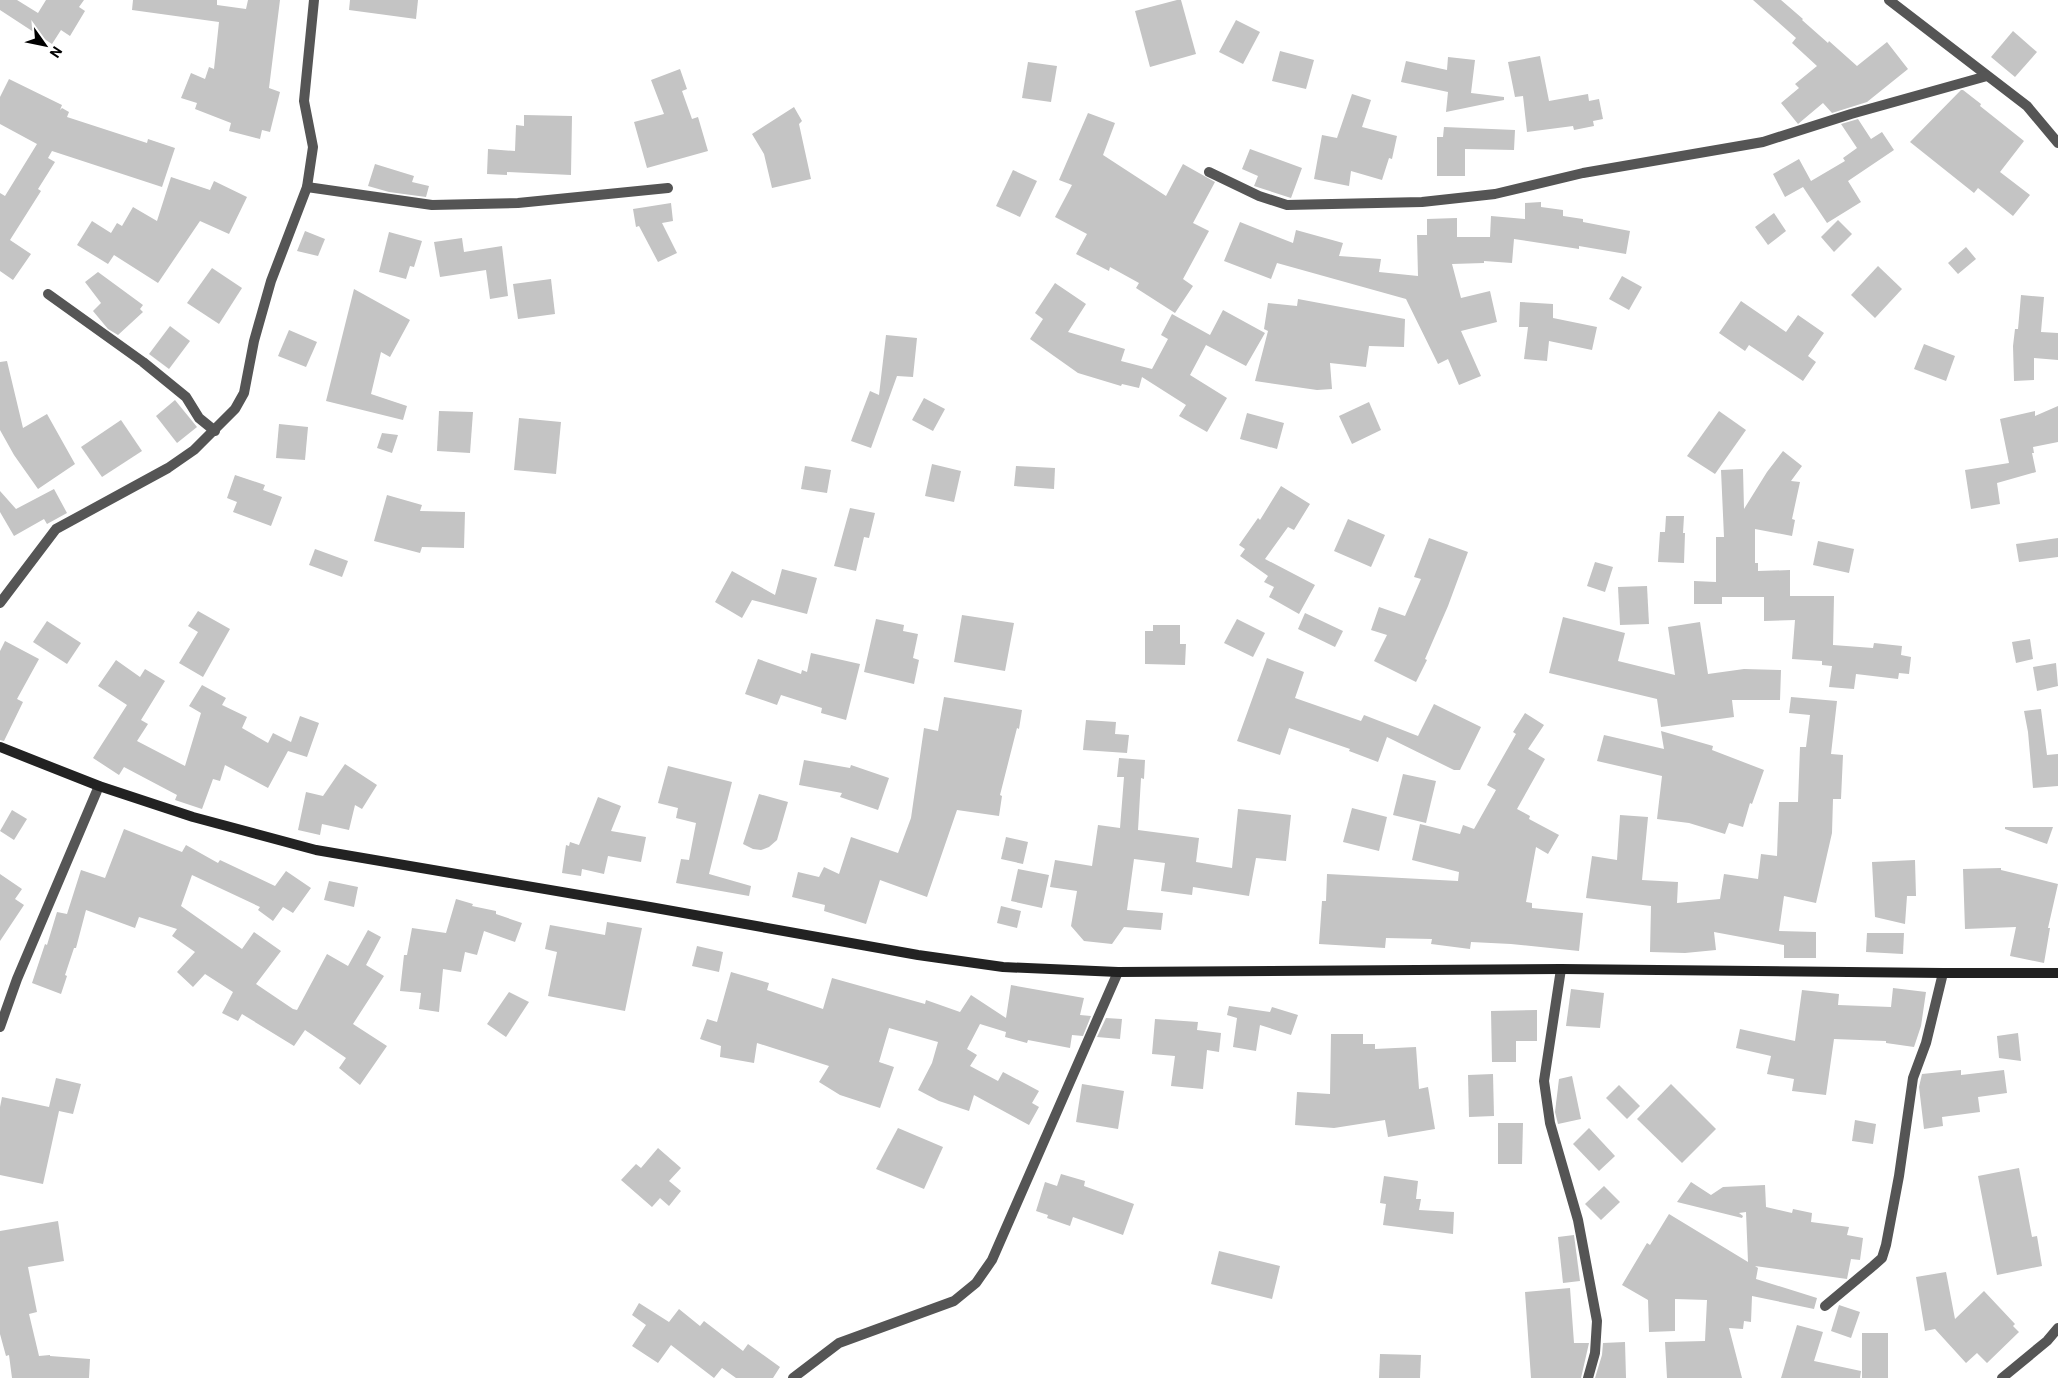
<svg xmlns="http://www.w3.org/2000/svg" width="2058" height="1378" viewBox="0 0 2058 1378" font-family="Roboto,sans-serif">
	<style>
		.building { fill: #c4c4c4 }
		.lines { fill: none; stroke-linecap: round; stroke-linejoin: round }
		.minor { stroke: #555; stroke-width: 10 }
		.secondary { stroke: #222; stroke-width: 10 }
	</style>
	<rect width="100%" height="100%" fill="#fff"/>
	<g class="building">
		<polygon points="0,0 17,0 38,13 46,0 84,0 79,7 85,11 70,36 61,30 52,44 0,10"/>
		<polygon points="133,0 217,0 217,5 246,9 248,0 280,0 269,88 280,92 270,132 262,130 260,139 229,131 231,123 195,109 197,103 181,98 191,73 205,79 209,67 214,69 219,22 132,10"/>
		<polygon points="350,0 418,0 416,19 349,10"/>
		<polygon points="1177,0 1181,0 1196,54 1150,67 1135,11"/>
		<polygon points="1753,0 1781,0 1803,19 1802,20 1828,43 1829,41 1857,66 1887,42 1908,69 1867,102 1832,113 1823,103 1798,124 1781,103 1799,88 1795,84 1817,66 1792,43 1796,38"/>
		<polygon points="1236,20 1260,32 1243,64 1219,52"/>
		<polygon points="2013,31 2037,52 2015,77 1991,57"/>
		<polygon points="1280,51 1314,60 1306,89 1272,81"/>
		<polygon points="1540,56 1549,101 1588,94 1589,101 1599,99 1603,119 1593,121 1594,126 1574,130 1573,126 1527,132 1523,96 1515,97 1508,62"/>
		<polygon points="1448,57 1475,60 1471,93 1504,97 1504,100 1446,112 1448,92 1401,82 1406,61 1447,70"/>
		<polygon points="1028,62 1057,66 1051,102 1022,98"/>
		<polygon points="680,69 687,89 682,91 692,119 698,117 708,151 647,168 634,122 664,114 651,80"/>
		<polygon points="9,79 62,105 60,110 62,108 69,112 67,117 147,143 148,139 175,148 162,187 52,151 48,158 55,162 38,189 41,191 10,240 31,254 13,280 0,271 0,193 5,196 37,144 0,124 0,97"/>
		<polygon points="1961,90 1963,90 1981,104 1980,106 2024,141 2000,172 2030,195 2013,216 1978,188 1974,193 1910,142"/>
		<polygon points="1352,94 1371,100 1362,127 1397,136 1392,159 1389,158 1382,180 1351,171 1349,186 1314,179 1322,135 1337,138"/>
		<polygon points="794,107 802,121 799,124 811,179 772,188 764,154 752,134"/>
		<polygon points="1088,113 1115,123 1103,155 1166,196 1183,164 1215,182 1193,223 1209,231 1183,279 1193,286 1175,313 1136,288 1139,283 1110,267 1109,271 1076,254 1087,234 1055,217 1072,185 1059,180"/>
		<polygon points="524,115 572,116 571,175 507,172 507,175 487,174 488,149 515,151 516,125 524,126"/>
		<polygon points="1858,119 1871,139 1882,132 1894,150 1848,181 1861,202 1827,223 1803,187 1785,197 1773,174 1799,159 1811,181 1845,161 1843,158 1857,148 1841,124"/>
		<polygon points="1444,127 1515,130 1514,150 1465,149 1465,176 1437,176 1437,137 1443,137"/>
		<polygon points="1250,149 1302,168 1291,198 1254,186 1258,176 1242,169"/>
		<polygon points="375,164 414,176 412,182 429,186 426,197 389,192 368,186"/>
		<polygon points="1013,170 1037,181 1020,217 996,206"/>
		<polygon points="171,177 210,190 214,181 247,197 229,234 200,221 158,283 114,255 108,264 77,245 92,221 111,233 117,223 122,226 133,207 157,221"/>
		<polygon points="1541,202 1541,207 1563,210 1563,216 1583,219 1583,222 1630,231 1626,254 1579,246 1579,249 1514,239 1512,263 1484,261 1484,263 1452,264 1461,298 1490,291 1497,322 1461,331 1481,376 1459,385 1448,359 1438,364 1406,299 1277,263 1271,279 1224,261 1240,222 1293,243 1296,230 1343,243 1339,256 1381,259 1379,272 1418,276 1417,235 1427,235 1427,219 1457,218 1457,237 1490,237 1491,216 1525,219 1525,203"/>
		<polygon points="671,203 673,221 662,223 677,253 658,262 639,226 636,227 633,209"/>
		<polygon points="1774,213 1786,231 1768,245 1755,227"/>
		<polygon points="1838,220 1852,234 1834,252 1821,237"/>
		<polygon points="305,231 325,239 318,256 297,251"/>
		<polygon points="389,232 422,241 414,267 410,266 406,279 379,272"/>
		<polygon points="462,238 464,252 502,246 508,296 490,299 486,270 440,277 434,242"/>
		<polygon points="1966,247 1976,259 1958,274 1948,263"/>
		<polygon points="1878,266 1902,289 1875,318 1851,295"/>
		<polygon points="212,268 242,288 219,324 187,303"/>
		<polygon points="98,272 143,305 140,309 143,312 118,335 108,329 93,311 101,303 85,282"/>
		<polygon points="1622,276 1642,287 1629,310 1609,299"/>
		<polygon points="551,279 555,314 518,319 513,284"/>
		<polygon points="1055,283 1086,304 1068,332 1125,349 1121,361 1152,369 1168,339 1161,335 1172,314 1210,335 1223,310 1265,333 1246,366 1206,345 1190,375 1227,398 1207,432 1179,416 1186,405 1142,377 1139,388 1122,384 1121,386 1078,373 1030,339 1043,319 1035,313"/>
		<polygon points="354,289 410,320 390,357 381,352 371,394 407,406 403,420 326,401"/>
		<polygon points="2021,295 2044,297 2041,332 2058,333 2058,360 2034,358 2034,380 2014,381 2013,346 2015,329 2018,329"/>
		<polygon points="1298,299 1405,319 1404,347 1369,346 1366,367 1330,363 1332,389 1317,390 1255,381 1268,331 1264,329 1268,303 1297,306"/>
		<polygon points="1741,301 1786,332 1798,315 1824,333 1808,356 1816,362 1803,381 1749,345 1745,351 1719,333"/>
		<polygon points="1520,302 1553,304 1553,318 1597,327 1592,350 1549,341 1547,361 1524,359 1528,327 1519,327"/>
		<polygon points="170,326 190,341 169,369 149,354"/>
		<polygon points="289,330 317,342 306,367 278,356"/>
		<polygon points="886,335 917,338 913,377 897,376 871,448 851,441 870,391 879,395"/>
		<polygon points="1924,344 1955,356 1946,381 1914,369"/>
		<polygon points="7,361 23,428 47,414 75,464 38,489 14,455 0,430 0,362"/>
		<polygon points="924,398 945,409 933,431 912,420"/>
		<polygon points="175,400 197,427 177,443 156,416"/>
		<polygon points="1369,402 1381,430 1352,444 1339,416"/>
		<polygon points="2058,406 2058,442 2033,447 2034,453 2032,453 2036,472 1997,483 2000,504 1971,509 1965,470 2009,463 2000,419 2035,411 2035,416"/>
		<polygon points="439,411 473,412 470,453 437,451"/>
		<polygon points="1719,411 1746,430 1715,474 1687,456"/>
		<polygon points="1247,413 1284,423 1277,449 1240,439"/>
		<polygon points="519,418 561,422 556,474 514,470"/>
		<polygon points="121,420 142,451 102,477 81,447"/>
		<polygon points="279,424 308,427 305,460 276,458"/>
		<polygon points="382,433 398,435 392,453 377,448"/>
		<polygon points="1783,451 1802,466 1791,481 1800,482 1792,519 1795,520 1792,536 1755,529 1755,563 1758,563 1758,571 1790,570 1790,596 1834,596 1833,645 1873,648 1874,643 1902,646 1901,655 1911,657 1909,674 1899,673 1898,679 1856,674 1854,689 1829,687 1832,666 1822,665 1822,661 1792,659 1795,620 1764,621 1764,597 1722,597 1722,604 1694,604 1694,581 1716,582 1716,537 1724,537 1721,470 1743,469 1744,509 1767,472"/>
		<polygon points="932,464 961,471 954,502 925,496"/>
		<polygon points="805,466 831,470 827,493 801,489"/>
		<polygon points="1016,466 1055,468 1054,489 1014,486"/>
		<polygon points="235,475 265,485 263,490 282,497 271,526 233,512 237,502 227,498"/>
		<polygon points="1281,486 1310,504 1294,530 1288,527 1265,559 1315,585 1299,614 1269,597 1274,587 1264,582 1268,576 1240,556 1245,549 1239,545 1258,518 1260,520"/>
		<polygon points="54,489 67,513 47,524 44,519 14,536 0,512 0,491 16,509"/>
		<polygon points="387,495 422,505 420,511 465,512 464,548 422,547 420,553 374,541"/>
		<polygon points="850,508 875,513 869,538 864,537 856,571 834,566"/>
		<polygon points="1666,516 1684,516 1683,533 1685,533 1684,563 1658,562 1660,532 1665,532"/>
		<polygon points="1348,519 1385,535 1371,567 1334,551"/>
		<polygon points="1429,538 1468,552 1448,606 1425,659 1427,660 1416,682 1374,661 1387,635 1371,630 1379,607 1405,616 1421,579 1414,577"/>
		<polygon points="2058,538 2058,557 2019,562 2016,544"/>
		<polygon points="1818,541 1854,549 1849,573 1813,565"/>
		<polygon points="315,549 348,561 342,577 309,565"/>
		<polygon points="1595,562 1613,567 1605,592 1587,586"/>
		<polygon points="782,569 817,578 807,614 752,600 742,618 715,602 732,571 775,595"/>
		<polygon points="1647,586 1649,624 1620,625 1618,587"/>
		<polygon points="198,611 230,629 203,677 179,663 198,632 188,626"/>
		<polygon points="1305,613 1343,631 1335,647 1298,629"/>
		<polygon points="962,615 1014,623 1005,671 954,662"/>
		<polygon points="1563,617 1625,633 1618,661 1675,675 1668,627 1700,622 1708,674 1744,669 1781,670 1780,700 1732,700 1734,717 1661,727 1657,699 1549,673"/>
		<polygon points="876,619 904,625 903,631 918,634 913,658 919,660 914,684 864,672"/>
		<polygon points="1237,619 1265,633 1253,657 1224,643"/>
		<polygon points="47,621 81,643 67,664 33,642"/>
		<polygon points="1153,625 1180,625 1180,644 1186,644 1185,665 1145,664 1145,631 1153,631"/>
		<polygon points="2030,639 2033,659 2016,663 2012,642"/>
		<polygon points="5,641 39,659 17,699 23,702 4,741 0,740 0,651"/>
		<polygon points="811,653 860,664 846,720 821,713 822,708 781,695 777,705 745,694 758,659 801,674 802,670 807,672"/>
		<polygon points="1267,658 1304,672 1295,698 1361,721 1364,715 1418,736 1434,704 1481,727 1460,770 1454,770 1387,737 1378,762 1349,751 1350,749 1289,728 1280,755 1237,741"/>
		<polygon points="116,660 140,677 145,669 165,681 141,720 148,724 137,741 185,766 201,713 189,706 202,685 226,698 222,705 247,717 242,728 268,743 273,733 291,742 300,716 319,723 307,757 288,751 268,788 225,765 220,781 213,779 202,809 175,800 177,795 124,767 119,775 93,758 127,705 98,686"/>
		<polygon points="2056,663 2058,686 2037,691 2033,667"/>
		<polygon points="944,697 1022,710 1019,729 1017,728 1000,795 1002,796 999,816 957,810 927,897 880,880 866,924 824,911 825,905 792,897 798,872 819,877 824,867 839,874 851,837 898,853 911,818 924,728 938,731"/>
		<polygon points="1791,697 1837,701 1831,754 1843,755 1841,799 1833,799 1832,833 1816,903 1784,896 1779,931 1816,932 1816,958 1784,958 1784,945 1714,932 1716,950 1685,953 1650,952 1651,906 1586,898 1592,856 1617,860 1620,815 1648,817 1642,880 1678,882 1677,903 1720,899 1724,874 1758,879 1761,854 1777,856 1779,802 1798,802 1800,747 1806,747 1810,715 1789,713"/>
		<polygon points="2041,709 2047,755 2058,754 2058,786 2033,788 2028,732 2024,711"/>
		<polygon points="1525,713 1544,725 1528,749 1545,759 1517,809 1530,816 1529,819 1559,835 1548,854 1536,847 1526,902 1532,903 1532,908 1583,913 1579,951 1511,944 1471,942 1470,949 1431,944 1432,939 1386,938 1385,948 1319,944 1322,901 1326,901 1327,874 1458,881 1459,872 1412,860 1420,824 1460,834 1463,825 1474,829 1496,790 1487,785 1516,734 1513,732"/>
		<polygon points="1086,720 1116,722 1115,734 1129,735 1127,753 1083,750"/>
		<polygon points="1661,731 1713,746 1712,750 1764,770 1752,804 1750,803 1743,827 1729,823 1725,834 1689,823 1657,819 1662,776 1597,761 1604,735 1664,749"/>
		<polygon points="1119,758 1145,760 1144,779 1141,778 1138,830 1199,838 1196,862 1232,868 1238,809 1291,815 1286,861 1256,858 1249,896 1193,887 1192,895 1161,891 1165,863 1134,859 1127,910 1163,913 1161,930 1124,927 1112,944 1084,941 1071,926 1077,891 1050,887 1055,860 1092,866 1098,825 1120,828 1124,777 1117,777"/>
		<polygon points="804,760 850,768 851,765 889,778 878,810 840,797 842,793 799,785"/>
		<polygon points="345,764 377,785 362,809 355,805 349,830 322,824 320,835 298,830 306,792 323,796"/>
		<polygon points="668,766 732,782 709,874 751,886 749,896 676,883 681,859 689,860 696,823 676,818 678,808 658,803"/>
		<polygon points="1403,774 1436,781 1426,823 1393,815"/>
		<polygon points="759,794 788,802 777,840 769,847 761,850 753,849 743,844"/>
		<polygon points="598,797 621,806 611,831 646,837 641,862 608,856 604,874 582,869 581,876 562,873 566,845 569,846 570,842 579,845"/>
		<polygon points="1352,808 1387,817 1379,851 1343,842"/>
		<polygon points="12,810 27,819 14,840 0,831"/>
		<polygon points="2005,827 2053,827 2047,844 2005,829"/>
		<polygon points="124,829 182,852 186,845 218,863 220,860 275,886 286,871 311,888 293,913 283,907 273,921 258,910 260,907 192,875 181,906 242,949 254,932 281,951 256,984 293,1009 297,1010 327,954 348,966 368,930 381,937 366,965 384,976 353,1024 387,1046 360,1085 339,1068 346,1058 305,1030 294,1046 242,1014 238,1021 222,1013 233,992 205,974 193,987 177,972 195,952 172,936 177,929 139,917 135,928 86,910 76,948 74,948 65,975 67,976 61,994 32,983 45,944 47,945 57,912 67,914 81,870 105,878"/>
		<polygon points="1006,837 1028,842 1023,864 1001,859"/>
		<polygon points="1915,860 1916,896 1907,896 1905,924 1875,917 1872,862"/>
		<polygon points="2001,868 2001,870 2058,884 2048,928 2050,928 2044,963 2010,956 2016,927 1965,929 1963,869"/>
		<polygon points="1018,869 1049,875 1042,908 1011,901"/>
		<polygon points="0,874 22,889 15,899 24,905 0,941"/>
		<polygon points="329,881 358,887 354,907 324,900"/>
		<polygon points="456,899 473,904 472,906 496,911 496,914 522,923 515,942 484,931 477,955 465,952 461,972 443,969 439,1012 419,1009 421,993 400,991 404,955 407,955 412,928 446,933"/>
		<polygon points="1001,906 1021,911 1017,928 997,923"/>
		<polygon points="607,922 642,928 625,1011 548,996 557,952 545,949 550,925 605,935"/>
		<polygon points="1867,933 1904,933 1903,954 1866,952"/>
		<polygon points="697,946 723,952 719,972 692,966"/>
		<polygon points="731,972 769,983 767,990 823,1009 832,978 925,1004 926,1000 960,1012 971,995 1006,1018 1011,985 1084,998 1080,1015 1091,1016 1083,1036 1072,1035 1070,1048 1028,1040 1027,1043 1005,1037 1006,1032 980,1024 967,1049 977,1055 970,1066 998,1081 1003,1072 1039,1091 1032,1103 1039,1107 1029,1125 974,1095 969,1111 939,1101 918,1090 932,1063 938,1042 889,1028 879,1062 894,1067 880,1108 840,1095 819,1082 829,1066 757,1043 754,1063 720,1057 721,1046 700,1039 707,1019 717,1022"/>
		<polygon points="1893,988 1926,992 1921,1026 1914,1047 1886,1043 1886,1041 1834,1039 1826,1095 1792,1091 1794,1079 1767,1074 1771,1056 1736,1048 1740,1029 1795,1041 1802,990 1839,994 1838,1005 1891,1007"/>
		<polygon points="1571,989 1604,993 1600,1028 1566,1026"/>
		<polygon points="509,992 529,1002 506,1037 487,1024"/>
		<polygon points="1229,1006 1270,1012 1272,1007 1298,1015 1291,1035 1260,1025 1256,1051 1233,1047 1237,1018 1227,1015"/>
		<polygon points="1537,1010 1537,1041 1516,1041 1516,1062 1492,1062 1491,1011"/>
		<polygon points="1106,1018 1122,1019 1120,1039 1097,1037"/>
		<polygon points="1155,1019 1198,1022 1197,1030 1221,1033 1219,1052 1207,1050 1203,1089 1171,1086 1175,1056 1152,1054"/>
		<polygon points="2018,1033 2021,1061 1999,1058 1997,1036"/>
		<polygon points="1331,1034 1363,1034 1363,1044 1375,1044 1375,1049 1416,1047 1419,1089 1428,1087 1435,1129 1388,1137 1385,1120 1334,1128 1295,1125 1297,1092 1330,1094"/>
		<polygon points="1961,1070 1961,1075 2004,1070 2007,1093 1978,1097 1980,1112 1942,1117 1943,1126 1924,1129 1919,1087 1922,1074"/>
		<polygon points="1493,1074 1494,1116 1469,1117 1468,1075"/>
		<polygon points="1572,1076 1581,1119 1558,1124 1555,1112 1559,1079"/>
		<polygon points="56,1078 81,1084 73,1114 59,1111 43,1184 0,1175 0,1107 2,1097 49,1107"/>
		<polygon points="1082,1084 1124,1091 1118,1129 1076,1122"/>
		<polygon points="1671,1084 1716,1129 1682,1163 1637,1119"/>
		<polygon points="1619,1085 1640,1106 1627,1119 1606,1098"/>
		<polygon points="1855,1120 1876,1124 1873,1144 1852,1141"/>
		<polygon points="1498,1123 1523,1123 1522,1164 1498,1164"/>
		<polygon points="898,1128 943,1147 924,1189 876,1169"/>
		<polygon points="1589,1128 1615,1156 1599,1171 1573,1144"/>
		<polygon points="658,1148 681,1168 669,1181 681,1191 669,1206 660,1198 652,1207 621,1180 636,1164 641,1168"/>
		<polygon points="2019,1168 2032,1237 2037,1236 2042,1266 1997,1275 1978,1176"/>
		<polygon points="1061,1174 1085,1181 1084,1186 1134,1204 1123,1235 1073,1217 1070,1226 1047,1218 1048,1215 1036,1211 1045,1182 1057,1186"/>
		<polygon points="1384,1176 1418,1181 1416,1199 1421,1199 1419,1210 1454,1212 1453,1234 1383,1225 1386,1204 1380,1203"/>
		<polygon points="1691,1182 1711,1195 1723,1187 1765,1185 1766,1207 1792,1213 1793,1209 1812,1213 1811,1222 1849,1227 1847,1235 1863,1238 1860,1260 1851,1259 1847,1279 1755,1266 1758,1268 1756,1279 1817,1298 1814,1309 1752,1296 1751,1322 1744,1321 1743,1329 1729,1328 1742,1378 1667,1378 1665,1342 1705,1341 1707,1300 1675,1299 1675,1331 1649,1332 1648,1300 1622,1285 1647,1243 1650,1245 1669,1214 1748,1262 1746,1212 1739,1213 1743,1216 1742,1218 1677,1202"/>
		<polygon points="1604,1186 1620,1202 1601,1220 1585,1204"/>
		<polygon points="58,1221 64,1261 28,1267 37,1312 29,1314 39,1356 50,1355 50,1356 90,1359 89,1378 12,1378 9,1355 6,1356 0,1334 0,1231"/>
		<polygon points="1574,1235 1580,1281 1563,1283 1558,1237"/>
		<polygon points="1219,1251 1280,1266 1272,1299 1211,1284"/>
		<polygon points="1946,1272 1955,1319 1984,1291 2015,1324 2013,1326 2019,1332 1987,1363 1977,1353 1966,1363 1935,1329 1925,1331 1916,1277"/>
		<polygon points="1570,1288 1574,1343 1589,1343 1581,1378 1531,1378 1525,1292"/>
		<polygon points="639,1303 669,1322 679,1309 700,1326 704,1321 743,1351 748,1344 780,1367 773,1378 736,1378 722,1368 714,1378 671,1345 658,1363 632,1346 646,1325 632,1315"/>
		<polygon points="1839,1305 1860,1312 1851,1338 1831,1331"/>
		<polygon points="1797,1325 1823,1332 1814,1361 1861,1371 1860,1378 1781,1378"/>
		<rect x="1862" y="1333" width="26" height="45"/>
		<polygon points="1625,1342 1626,1378 1595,1378 1602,1355 1603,1343"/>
		<polygon points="1380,1354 1421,1355 1420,1378 1379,1378"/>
	</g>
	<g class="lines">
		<g class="minor">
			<polyline points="1889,0 2027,106 2058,143"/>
			<polyline points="1209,172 1259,196 1287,205 1422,202 1495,194 1583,173 1763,142 1851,114 1987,76"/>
			<polyline points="307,187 432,205 518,203 668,188"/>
			<polyline points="48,294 143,362 186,397 199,418 215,431"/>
			<polyline points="0,603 56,529 168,468 194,450 235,409 244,393 254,341 271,281 307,187 313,147 304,101 314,0"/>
			<polyline points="1561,969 1544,1081 1550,1123 1578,1220 1597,1321 1595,1353 1588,1378"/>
			<polyline points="0,1027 17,979 99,786"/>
			<polyline points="1825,1306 1873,1266 1882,1258 1886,1245 1899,1176 1913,1078 1926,1043 1943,973"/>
			<polyline points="793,1378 839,1343 954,1301 976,1283 992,1260 1118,972"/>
			<polyline points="2002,1378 2047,1341 2058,1328"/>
		</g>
		<polyline class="secondary" points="0,747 99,786 193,817 316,850 650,907 918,955 1003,967 1118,972 1561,969 1943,973 2058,973"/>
	</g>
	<g transform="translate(45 45) rotate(123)" stroke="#ffffff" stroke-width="4" paint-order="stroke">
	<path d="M0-4L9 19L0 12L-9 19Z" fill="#000000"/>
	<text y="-8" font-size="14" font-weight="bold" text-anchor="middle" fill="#000000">N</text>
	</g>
</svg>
